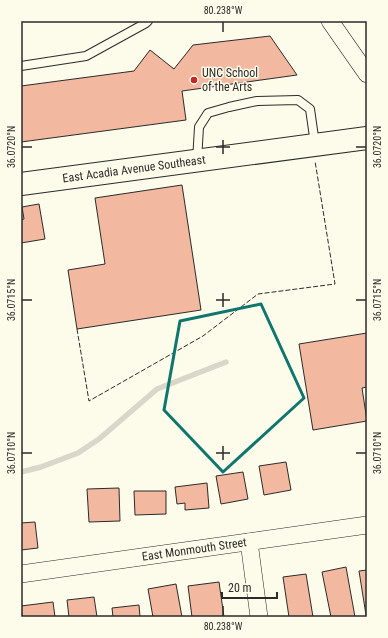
<svg xmlns="http://www.w3.org/2000/svg" width="388" height="638" viewBox="0 0 388 638" font-family="'Roboto Condensed',sans-serif">
	<style>
		.lines { fill: none; stroke-linecap: round; stroke-linejoin: round }
		.stream { stroke: #d8d7c9; stroke-width: 5.5 }
		.building { fill: #f2b8a0; stroke: #2b2b2b }
		.lane-casing { stroke: #2b2b2b; stroke-width: 10 }
		.street-casing { stroke: #2b2b2b; stroke-width: 18 }
		.secondary-casing { stroke: #2b2b2b; stroke-width: 24 }
		.lane { stroke: #fdfbea; stroke-width: 8 }
		.street { stroke: #fdfbea; stroke-width: 17 }
		.secondary { stroke: #fdfbea; stroke-width: 22 }
		.fence { stroke: #2b2b2b; stroke-width: 1; stroke-dasharray: 5 2; stroke-linecap: butt }
		.marked { fill: none; stroke: #0f766e; stroke-width: 3; stroke-linejoin: round }
		.ticks { fill: none; stroke: #2b2b2b; stroke-width: 1.5 }
		.poi-dot { fill: #c62828; stroke: #fdfbea; stroke-width: 1.5 }
		.labels { text-anchor: middle; dominant-baseline: central; stroke-width: 3; stroke-linejoin: round; paint-order: stroke }
		.poi-label { font-size: 12px; fill: #2b2b2b; stroke: #fdfbea; text-anchor: start }
		.street-label { font-size: 12px; fill: #2b2b2b; stroke: #fdfbea }
		.neatline { fill: none; stroke: #2b2b2b; stroke-width: 1.5 }
		.ticks-label { font-size: 10px; text-anchor: middle; fill: #2b2b2b }
	</style>
	<rect width="100%" height="100%" fill="#fdfbea"/>
	<g class="lines">
		<polyline class="stream" points="21,472 41,467 78,453 99,439 157,389 226,362"/>
	</g>
	<g class="building">
		<polygon points="270,36 297,75 182,91 186,120 21,142 21,86 134,71 150,50 174,69 193,45"/>
		<polygon points="182,185 201,310 77,329 68,270 105,264 95,198"/>
		<polygon points="39,204 45,239 21,243 21,220 24,219 22,207"/>
		<polygon points="367,333 367,387 362,388 367,421 313,430 299,344"/>
		<polygon points="286,462 291,490 264,495 259,466"/>
		<polygon points="243,472 248,499 221,504 216,476"/>
		<polygon points="207,483 209,508 185,510 185,503 177,504 175,487"/>
		<polygon points="119,488 120,521 89,522 87,489"/>
		<polygon points="134,491 166,491 166,514 135,515"/>
		<polygon points="35,522 38,548 21,550 21,523"/>
		<polygon points="346,567 355,617 331,617 322,572"/>
		<polygon points="367,570 367,614 366,615 359,571"/>
		<polygon points="306,574 313,617 289,617 283,577"/>
		<polygon points="219,582 224,617 192,617 188,586"/>
		<polygon points="176,584 182,617 153,617 148,589"/>
		<polygon points="94,597 97,617 69,617 67,600"/>
		<polygon points="53,602 55,617 22,617 21,606"/>
		<polygon points="139,605 140,617 113,617 112,608"/>
	</g>
	<g class="lines">
		<defs>
			<g id="lane">
				<polyline points="21,66 86,56 146,23 148,21"/>
				<polyline points="197,161 199,127 208,113 229,107 257,101 298,100 310,109 315,144"/>
			</g>
			<g id="street">
				<polyline points="330,21 367,74"/>
				<polyline points="249,542 259,617"/>
				<path id="s1" d="M 21,574 L 367,525"/>
			</g>
			<g id="secondary">
				<path id="s2" d="M 21,184 L 367,138"/>
			</g>
		</defs>
		<use href="#lane" class="lane-casing"/>
		<use href="#street" class="street-casing"/>
		<use href="#secondary" class="secondary-casing"/>
		<use href="#lane" class="lane"/>
		<use href="#street" class="street"/>
		<use href="#secondary" class="secondary"/>
		<polyline class="fence" points="77,329 89,401 203,336 258,294 335,284 315,161"/>
	</g>
	<path class="marked" d="M 261,304 L 304,398 L 223,472 L 164,410 L 180,321 Z"/>
	<path class="ticks" d="M 223,22 L 223,32M 223,140 L 223,154M 22,147 L 32,147M 216,147 L 230,147M 356,147 L 366,147M 223,293 L 223,307M 22,300 L 32,300M 216,300 L 230,300M 356,300 L 366,300M 223,446 L 223,460M 22,453 L 32,453M 216,453 L 230,453M 356,453 L 366,453M 223,606 L 223,616"/>
	<circle class="poi-dot" cx="194" cy="80" r="4"/>
	<g class="labels">
		<g class="poi-label">
			<text x="202" y="73">UNC School<tspan x="202" dy="14">of the Arts</tspan></text>
		</g>
		<g class="street-label">
			<text stroke="none"><textPath href="#s2" startOffset="114">East Acadia Avenue Southeast</textPath></text>
			<text stroke="none"><textPath href="#s1" startOffset="175">East Monmouth Street</textPath></text>
		</g>
	</g>
	<rect width="388" height="638" fill="none" stroke="#fdfbea" stroke-width="44"/>
	<path d="M222 592v6h55v-6" fill="none" stroke="#2b2b2b" stroke-width="2"/>
	<text x="228" y="592" font-size="12" fill="#2b2b2b" stroke="#fdfbea" stroke-width="3" paint-order="stroke">20 m</text>
	<rect x="22" y="22" width="344" height="594" class="neatline"/>
	<g class="ticks-label">
		<text x="223" y="14">80.238°W</text>
		<text transform="translate(11 147) rotate(-90)" y="4">36.0720°N</text>
		<text transform="translate(377 147) rotate(-90)" y="4">36.0720°N</text>
		<text transform="translate(11 300) rotate(-90)" y="4">36.0715°N</text>
		<text transform="translate(377 300) rotate(-90)" y="4">36.0715°N</text>
		<text transform="translate(11 453) rotate(-90)" y="4">36.0710°N</text>
		<text transform="translate(377 453) rotate(-90)" y="4">36.0710°N</text>
		<text x="223" y="630">80.238°W</text>
	</g>
</svg>
